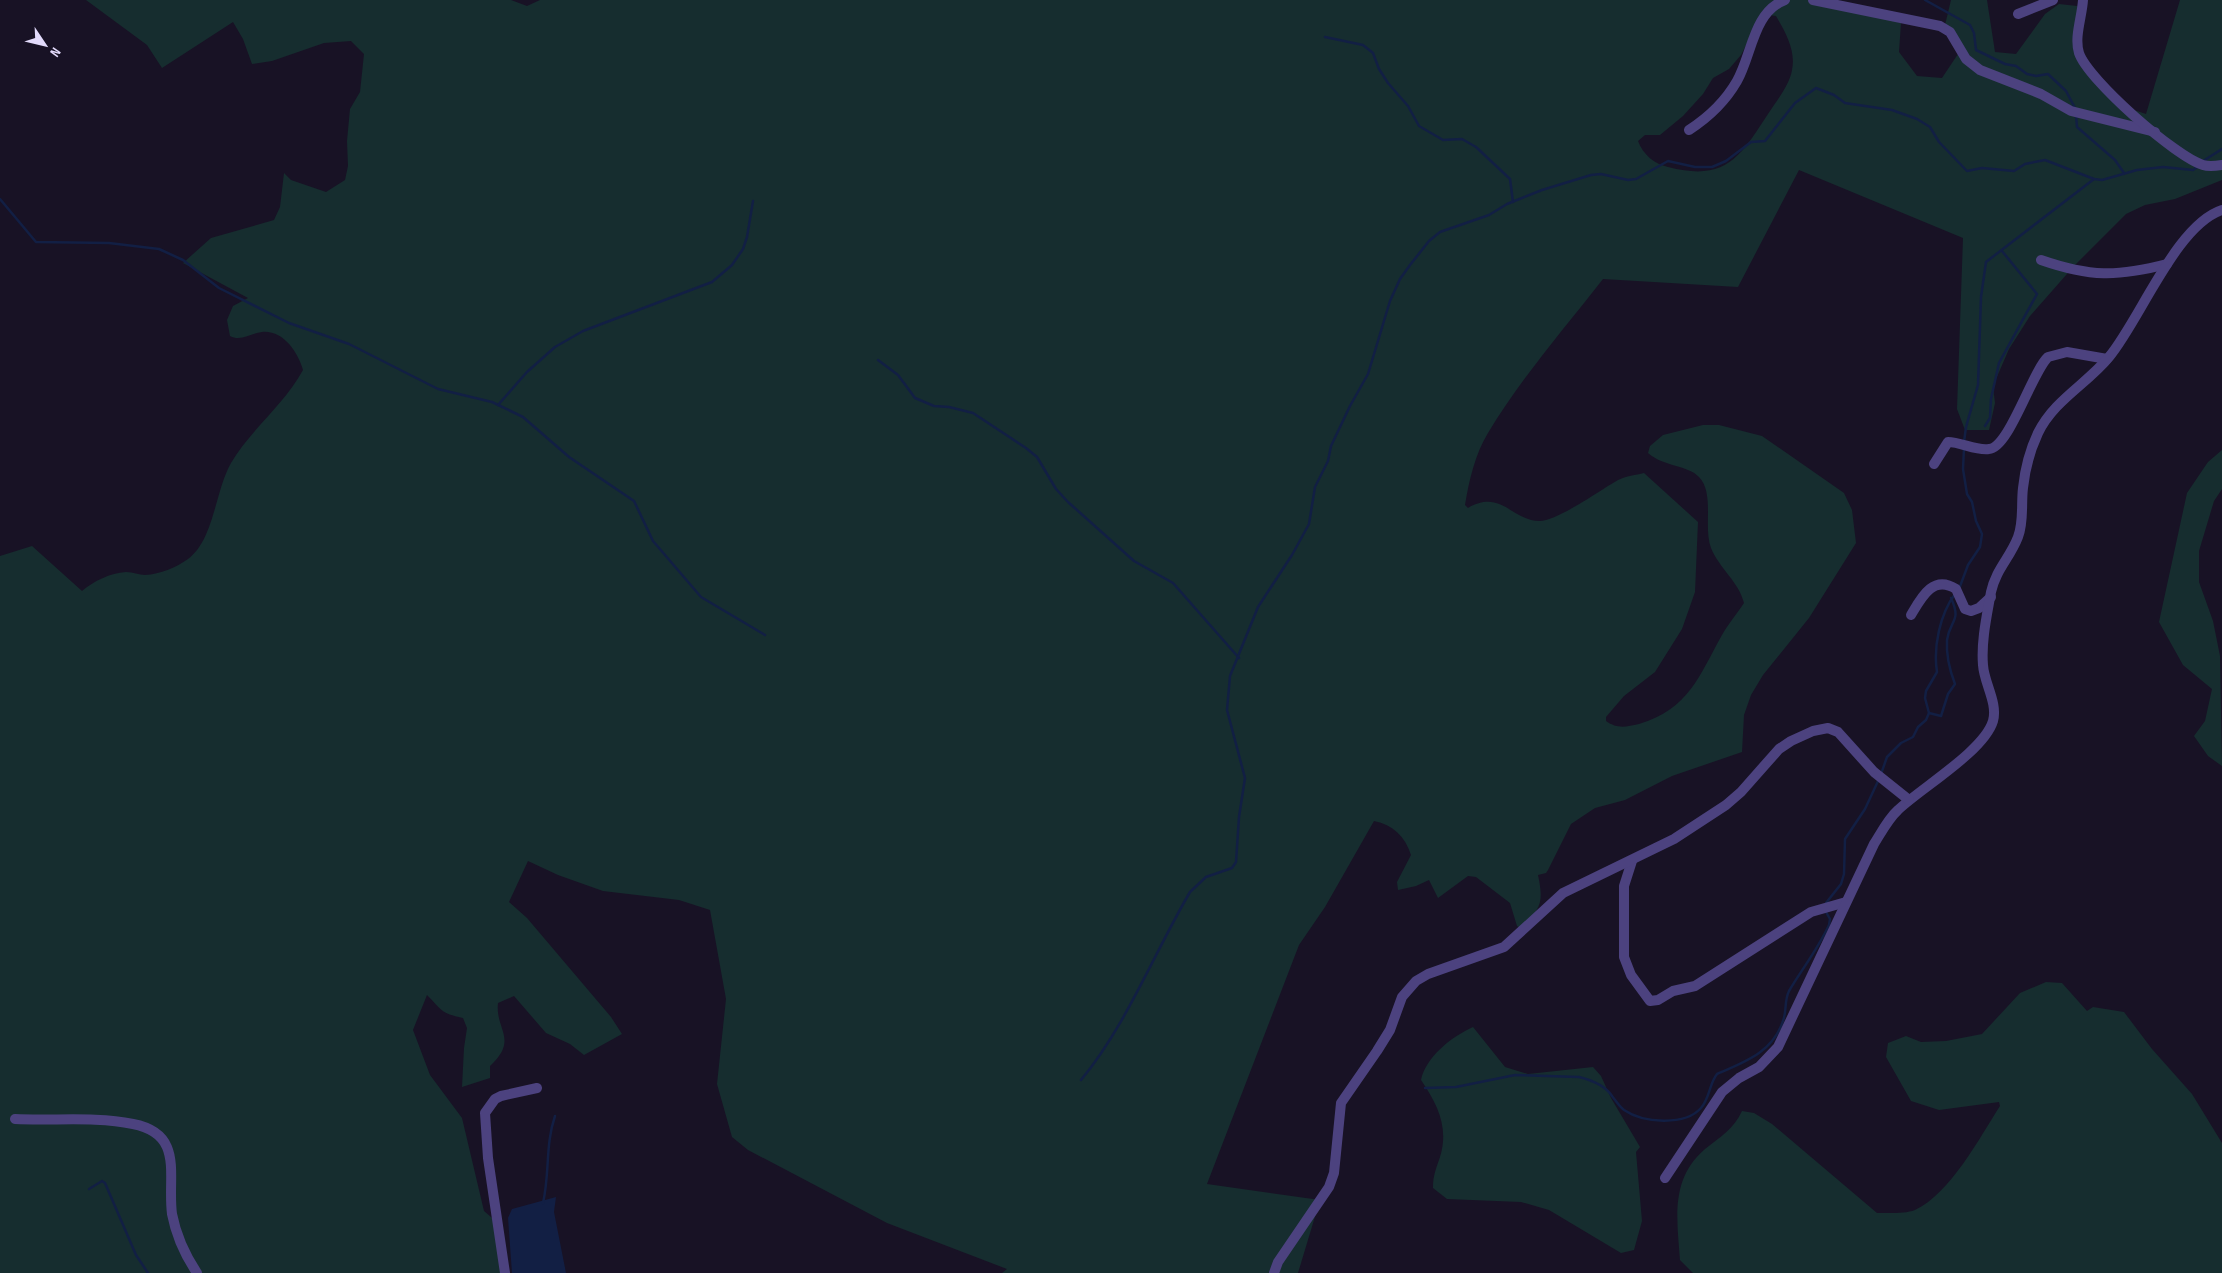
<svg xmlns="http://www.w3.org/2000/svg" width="2222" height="1273" viewBox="0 0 2222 1273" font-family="'Sofia Sans Condensed',sans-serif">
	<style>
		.green { fill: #162d2f; fill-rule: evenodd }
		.water { fill: #121f44 }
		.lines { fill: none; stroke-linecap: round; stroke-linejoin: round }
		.stream { stroke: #121f44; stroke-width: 2.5 }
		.minor { stroke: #4c427f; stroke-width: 10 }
	</style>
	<rect width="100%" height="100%" fill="#181225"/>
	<g class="green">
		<path d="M 86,0 L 511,0 L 527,6 L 540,0 L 1824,0 L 1901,23 L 1899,52 L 1917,76 L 1942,78 L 1960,51 L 1945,25 L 1951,0 L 1987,0 L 1995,52 L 2016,54 L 2045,14 L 2059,4 L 2077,6 L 2083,12 L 2080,53 L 2125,107 L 2146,114 L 2180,0 L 2222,0 L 2222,180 L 2175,199 L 2145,205 L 2126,214 L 2074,266 L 2030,316 L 2009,349 L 1993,386 L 1995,403 L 1989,430 L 1965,430 L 1957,409 L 1963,238 L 1799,170 L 1738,287 L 1603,279 C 1564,329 1521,378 1488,433 C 1475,454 1469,481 1465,505 L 1468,508 C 1501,489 1511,520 1539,521 C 1556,522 1602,489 1618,480 C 1626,476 1636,475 1644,473 L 1698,522 L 1695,592 L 1682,629 L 1655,672 L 1624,696 L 1606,717 L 1606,721 C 1617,729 1626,727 1639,724 C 1689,709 1699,676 1722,635 C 1728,624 1737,614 1744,603 C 1739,582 1719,568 1711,548 C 1703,527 1715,494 1699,477 C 1688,465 1664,467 1648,453 L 1650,446 L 1663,435 L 1703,425 L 1719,425 L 1762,436 L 1844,493 L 1852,510 L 1856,543 L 1809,618 L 1763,675 L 1751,695 L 1744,715 L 1742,752 L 1672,776 L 1625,800 L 1595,808 L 1571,824 L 1548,870 L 1546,873 L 1538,875 C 1544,903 1541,909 1520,928 L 1517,926 L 1510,903 L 1476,877 L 1468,876 L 1438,898 L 1429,880 L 1416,886 L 1398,890 L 1397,882 L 1411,855 C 1405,836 1393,825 1374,821 L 1325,907 L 1299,945 L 1207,1184 L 1320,1200 L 1298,1273 L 1002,1273 L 1007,1269 L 887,1223 L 748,1150 L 732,1137 L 717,1084 L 726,999 L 710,910 L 679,900 L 603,891 L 558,875 L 528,861 L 509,902 L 527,918 L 611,1017 L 622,1034 L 584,1055 L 570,1044 L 546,1033 L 514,996 L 498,1003 C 495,1030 519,1039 490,1066 L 490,1078 L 462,1087 L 464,1048 L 467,1028 L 463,1018 C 440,1013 442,1010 427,995 L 413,1030 L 430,1075 L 462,1118 L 484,1211 L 498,1223 L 506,1273 L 0,1273 L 0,556 L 32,546 L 82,591 C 94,581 110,573 126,572 C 133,572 139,575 145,575 C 161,574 175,568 188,559 C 214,540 215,491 231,463 C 251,429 284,405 303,370 C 298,352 283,330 262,332 C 251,333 241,342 230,336 L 227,320 L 233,306 L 248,298 L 183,263 L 211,238 L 274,220 L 280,207 L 284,173 L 291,180 L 326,192 L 345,180 L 348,166 L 347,141 L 350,109 L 360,92 L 364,54 L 351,41 L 324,43 L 272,61 L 252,64 L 243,39 L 233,22 L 162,68 L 147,45 ZM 1769,15 L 1776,16 C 1786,33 1796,51 1792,70 C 1790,84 1776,102 1768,114 C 1740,157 1726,182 1668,167 C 1655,164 1643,155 1638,141 L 1645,135 L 1660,135 L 1683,116 L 1703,94 L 1713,78 L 1729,69 L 1741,55 L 1758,22 Z"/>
		<polygon points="2222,450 2222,489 2214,501 2199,551 2199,582 2213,621 2220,656 2222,766 2208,756 2194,736 2205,721 2212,689 2183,665 2159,622 2187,493 2208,462"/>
		<path d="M 2046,982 L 2062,983 L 2087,1011 L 2093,1007 L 2124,1012 L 2152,1049 L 2192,1094 L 2222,1143 L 2222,1273 L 1693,1273 L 1680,1260 C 1677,1219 1670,1179 1705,1149 C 1720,1137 1734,1129 1742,1111 L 1754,1113 L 1772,1124 L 1877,1213 C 1888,1213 1905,1214 1915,1210 C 1950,1194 1980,1137 2000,1106 L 1999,1102 L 1939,1110 L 1911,1101 L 1886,1057 L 1888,1043 L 1906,1036 L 1921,1042 L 1946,1041 L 1982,1034 L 2020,993 Z"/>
		<path d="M 1473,1027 L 1505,1067 L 1528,1074 L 1593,1067 L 1601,1076 L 1611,1098 L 1640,1147 L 1636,1152 L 1642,1221 L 1634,1250 L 1621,1253 L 1549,1210 L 1521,1202 L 1447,1199 L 1433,1188 C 1433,1175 1436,1169 1440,1157 C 1449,1128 1438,1105 1421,1080 C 1426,1057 1451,1037 1473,1027 Z"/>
	</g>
	<polygon class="water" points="556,1197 554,1212 566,1273 512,1273 508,1218 512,1209"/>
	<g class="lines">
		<g class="stream">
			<polyline points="1925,0 1970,25 1974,33 1976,50 2005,64 2016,66 2027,74 2036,76 2048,74 2066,91 2075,108"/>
			<polyline points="1325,37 1363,45 1373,53 1379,69 1388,83 1408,106 1419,126 1443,140 1462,139 1476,147 1510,179 1513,202"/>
			<polyline points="2076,115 2077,127 2115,160 2124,173"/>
			<polyline points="2203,161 2222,149"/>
			<polyline points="0,199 36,242 109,243 159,249 183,260 219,288 289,323 349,344 438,389 492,402 523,417 569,457 634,501 653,541 701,597 765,635"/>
			<polyline points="878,360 898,375 915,398 934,406 949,407 973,413 1026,448 1037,457 1056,489 1068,502 1134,561 1173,583 1239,658"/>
			<polyline points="498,405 527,372 555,347 583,331 712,282 732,265 743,249 747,237 753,201"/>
			<polyline points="1985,426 1990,418 1991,399 1999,363 2037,294 2002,251"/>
			<polyline points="1964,442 1966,427 1978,385 1981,297 1986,262 2094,179"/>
			<polyline points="1959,589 1968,565 1980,547 1982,534 1976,521 1972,502 1967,494 1963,469 1964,448"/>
			<path d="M 1929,713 L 1941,716 L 1948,694 L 1955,684 C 1950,671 1946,655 1947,640 C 1950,619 1962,622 1951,598"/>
			<path d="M 1881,774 L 1887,757 L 1901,743 L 1913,737 L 1918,727 L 1926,720 L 1929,713 L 1925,698 L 1926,691 L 1937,672 C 1933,647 1940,614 1955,594"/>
			<polyline points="1826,903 1841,884 1844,874 1845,839 1865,809 1879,779"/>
			<path d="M 1081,1080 C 1127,1024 1153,955 1190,892 L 1206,877 L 1232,868 L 1236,862 L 1239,817 L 1245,778 L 1227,710 L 1230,676 L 1258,607 L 1292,555 L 1309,524 L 1315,487 L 1328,461 L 1331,446 L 1350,406 L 1368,374 L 1390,301 L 1400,279 L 1410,265 L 1429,241 L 1440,232 L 1489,215 L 1507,204 L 1542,190 L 1591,175 L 1601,174 L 1628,180 L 1636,179 L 1668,161 L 1695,167 L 1712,167 L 1726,161 L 1751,142 L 1765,141 L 1795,103 L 1816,88 L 1834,95 L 1845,103 L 1892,110 L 1917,119 L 1930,127 L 1939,142 L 1967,171 L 1982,168 L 2014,171 L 2025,164 L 2045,160 L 2094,179 L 2102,180 L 2137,170 L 2163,167 L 2193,170 L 2200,165"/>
			<path d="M 1425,1088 L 1456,1087 L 1515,1075 L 1579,1077 C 1591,1080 1605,1085 1612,1096 C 1616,1101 1619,1106 1624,1110 C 1643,1123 1685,1126 1701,1108 C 1710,1098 1709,1084 1717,1074 C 1745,1062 1773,1052 1783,1021 C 1787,1011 1784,1001 1789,991 C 1802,969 1818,949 1829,925 L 1830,919 L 1826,912"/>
			<polyline points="89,1189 102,1181 105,1183 136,1255 148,1273"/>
			<path d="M 543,1203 C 550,1173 545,1145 555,1116"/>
		</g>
		<g class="minor">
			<polyline points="1813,0 1940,26 1950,32 1966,59 1980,70 2041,94 2071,111 2155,132"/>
			<path d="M 2083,0 C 2082,17 2074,37 2079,53 C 2088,80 2176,157 2203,165 C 2209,167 2216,166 2222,165"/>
			<polyline points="2018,14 2053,0"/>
			<path d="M 1689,130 C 1709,117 1725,102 1737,81 C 1752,55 1753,12 1785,0"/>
			<path d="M 2041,260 C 2090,277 2117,277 2167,264"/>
			<path d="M 1934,464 L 1948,442 C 1961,442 1976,451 1989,449 C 2009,448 2032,372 2048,357 L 2067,352 L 2107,359"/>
			<path d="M 1911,615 C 1921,598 1933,574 1956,589 L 1965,609 L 1971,611 L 1979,608 L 1991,597"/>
			<polyline points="1632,861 1624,886 1624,957 1631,975 1650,1001 1658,1000 1673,991 1695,986 1811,912 1846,902"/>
			<path d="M 15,1119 C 54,1121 95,1116 133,1124 C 185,1134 167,1176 172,1214 C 176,1235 185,1255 197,1273"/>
			<path d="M 1665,1178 L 1722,1092 L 1739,1078 L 1759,1067 L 1778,1047 L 1874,844 C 1881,833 1888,819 1898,810 C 1921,788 1984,751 1993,721 C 1998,703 1984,683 1983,665 C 1981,641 1987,615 1991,592 C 1996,569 2010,558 2018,537 C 2024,522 2021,504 2023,488 C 2025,469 2030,450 2038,433 C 2054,400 2087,384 2109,357 C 2140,320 2176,225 2222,210"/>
			<polyline points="505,1273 488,1158 485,1113 495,1099 501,1096 537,1088"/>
			<polyline points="1274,1273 1278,1262 1329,1187 1334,1173 1341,1103 1377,1051 1390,1030 1402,997 1416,981 1428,974 1504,947 1563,893 1674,839 1726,805 1741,792 1779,749 1791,741 1813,731 1828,728 1838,732 1874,772 1909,800"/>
		</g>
	</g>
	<g transform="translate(45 45) rotate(125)" stroke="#181225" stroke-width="4" paint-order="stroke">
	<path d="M0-4L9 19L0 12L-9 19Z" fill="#e2dafb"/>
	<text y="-8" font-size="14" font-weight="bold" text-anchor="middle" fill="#e2dafb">N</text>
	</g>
</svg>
